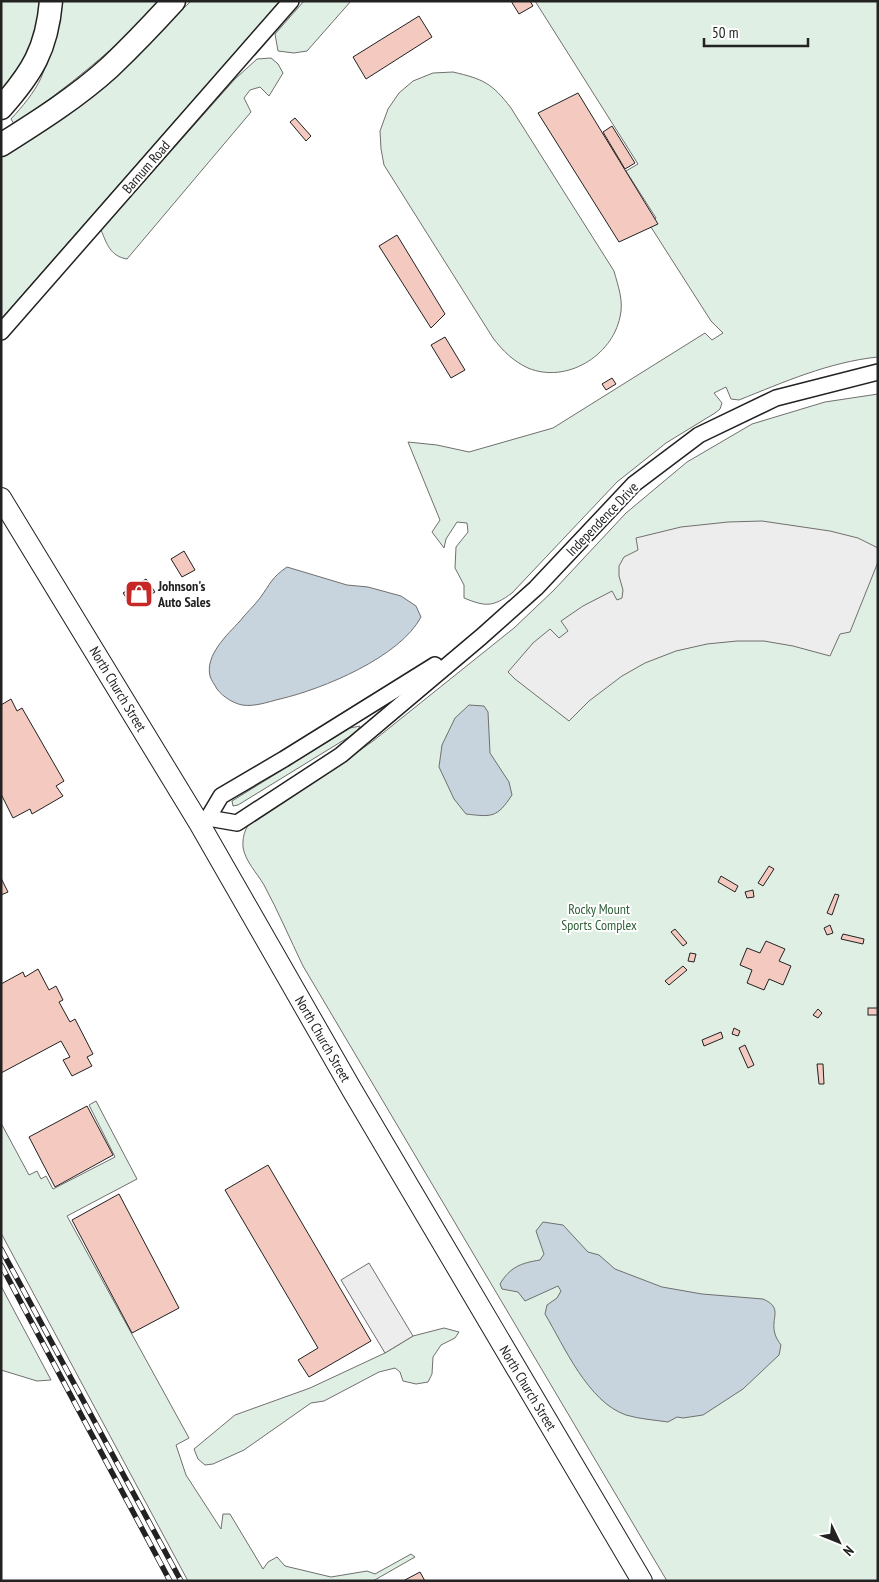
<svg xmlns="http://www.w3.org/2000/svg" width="879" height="1582" viewBox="0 0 879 1582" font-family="'PT Sans Narrow',sans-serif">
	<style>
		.green { fill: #e0efe3; stroke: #6f6f6f }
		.parking { fill: #ededed; stroke: #6f6f6f }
		.water { fill: #c7d3dd; stroke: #6f6f6f }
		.building { fill: #f3c9c0; stroke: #222 }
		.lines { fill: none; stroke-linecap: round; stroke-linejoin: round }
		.minor-casing { stroke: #222; stroke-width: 18 }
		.major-casing { stroke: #222; stroke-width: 22 }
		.highway-casing { stroke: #222; stroke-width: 25 }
		.minor { stroke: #fff; stroke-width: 15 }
		.major { stroke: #fff; stroke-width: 20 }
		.highway { stroke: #fff; stroke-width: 22 }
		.rail-casing { stroke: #222; stroke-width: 5.5 }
		.rail { stroke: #fff; stroke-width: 4; stroke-dasharray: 11; stroke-linecap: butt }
		.labels { text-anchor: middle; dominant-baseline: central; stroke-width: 4; stroke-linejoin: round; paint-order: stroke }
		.street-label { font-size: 14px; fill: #222; stroke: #fff }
		.poi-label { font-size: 14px; font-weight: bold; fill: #222; stroke: #fff; text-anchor: start }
		.park-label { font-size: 14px; fill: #2f5e38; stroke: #fff }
	</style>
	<rect width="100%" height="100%" fill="#fff"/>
	<g class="green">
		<polygon points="1,1 42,1 35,38 22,66 1,95"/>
		<path d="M 58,1 L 163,1 C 116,47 68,88 14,124 L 11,119 C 22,107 34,93 41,78 C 51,56 53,25 58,1 Z"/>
		<polygon points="191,1 280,1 1,319 1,157 63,116 126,65"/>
		<polygon points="304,1 351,1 307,51 294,53 278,51 275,34"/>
		<path d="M 535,1 L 878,1 L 878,357 C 829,362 784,382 739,400 L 731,399 L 726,387 L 714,393 L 722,403 L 720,409 L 715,413 L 666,443 L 617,482 L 512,593 C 493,607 486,607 464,598 L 464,585 L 455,568 L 456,547 L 468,532 L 467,523 L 457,522 L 446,539 L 444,548 L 432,532 L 440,520 L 408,442 L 437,445 L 469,452 L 553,428 L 705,333 L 712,340 L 723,333 L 711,321 L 649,224 L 656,218 L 626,171 L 638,164 Z"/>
		<path d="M 271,58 L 278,64 L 283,73 L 269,96 L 260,87 L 250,90 L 244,98 L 251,112 L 127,259 C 110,256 107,244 101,230 L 235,79 L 257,59 Z"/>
		<path d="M 453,72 C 483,79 492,83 511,108 L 614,271 C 618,286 624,301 620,317 C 612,356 566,384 528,368 C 513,361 503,351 493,338 L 384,165 L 381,149 L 380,131 L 388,109 L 399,93 L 413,81 L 433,73 Z"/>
		<path d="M 878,394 L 878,1581 L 667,1581 L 303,966 C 290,939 278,911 264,885 C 257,873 245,861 243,847 C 242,834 247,824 256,816 L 322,777 L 373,741 L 514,628 L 554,590 L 626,513 L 687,462 L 752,424 L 825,402 Z"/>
		<polygon points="360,726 357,732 238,805 233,806 232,801 350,728"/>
		<polygon points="96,1101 137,1179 67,1216 189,1438 176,1445 186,1475 221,1529 223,1514 230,1514 263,1569 268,1562 277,1557 285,1566 331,1577 367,1571 375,1574 411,1554 415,1557 373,1581 188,1581 1,1233 1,1123 29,1175 37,1171 41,1179 46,1176 53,1189 115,1157 89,1105"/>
		<polygon points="1,1286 51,1380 37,1381 1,1370"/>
		<polygon points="444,1328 459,1332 455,1338 441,1345 433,1357 432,1374 428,1382 416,1384 403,1381 400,1372 395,1368 379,1372 324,1401 311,1403 244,1450 213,1464 205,1465 198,1459 194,1449 235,1415 310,1388 385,1353 413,1336"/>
	</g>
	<g class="parking">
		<polygon points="762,521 830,531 858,538 878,548 878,562 850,632 840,634 830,656 793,646 764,641 737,641 707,644 676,651 645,663 622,676 589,701 569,721 515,679 508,672 533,643 550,629 559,638 568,631 561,621 583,606 612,591 617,600 622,598 623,590 619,576 619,566 624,557 638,550 636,538 681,527 728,522"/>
		<polygon points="369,1263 413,1336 385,1353 341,1280"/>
	</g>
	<g class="water">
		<path d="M 287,567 L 347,585 L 368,587 L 401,596 L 416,606 L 421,617 C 400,657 323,689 280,699 C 268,702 254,707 242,705 C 233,703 223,697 217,689 C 215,685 211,680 210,676 C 205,655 227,635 240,621 C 246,613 254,606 260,598 C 271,583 271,578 287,567 Z"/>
		<path d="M 469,705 L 484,706 L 488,712 L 490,753 L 509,782 L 512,795 C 497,818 492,817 466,814 L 454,799 L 439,767 L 442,745 L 455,718 Z"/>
		<path d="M 543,1222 L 563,1225 L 588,1252 L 599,1255 L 615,1269 L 662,1287 L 702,1294 L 763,1299 C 784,1308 770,1318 775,1334 C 776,1338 779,1342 781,1345 L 779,1355 L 743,1389 L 703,1415 L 683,1418 L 677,1417 L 668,1422 C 655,1420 639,1419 626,1415 C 588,1402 564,1346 545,1314 L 547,1305 L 557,1298 L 561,1291 L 558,1286 L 525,1301 L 518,1292 L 502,1289 L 500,1284 C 510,1267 521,1263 540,1260 L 544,1254 L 536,1231 Z"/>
	</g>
	<g class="building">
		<polygon points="511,1 530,1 533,6 519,14"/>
		<polygon points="419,16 432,37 366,79 353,57"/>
		<polygon points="578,93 658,224 619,242 538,113"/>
		<polygon points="295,118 311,136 306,141 290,122"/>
		<polygon points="612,126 635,163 625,169 603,132"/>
		<polygon points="397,235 445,314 431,328 379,246"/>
		<polygon points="445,337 465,370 451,378 431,345"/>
		<polygon points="612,378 616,384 606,390 602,384"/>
		<polygon points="184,551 195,570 182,577 171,559"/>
		<polygon points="146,579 155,592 132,606 123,593"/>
		<polygon points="11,699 17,711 22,708 64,781 56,786 63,796 32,814 30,809 13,818 1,794 1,705"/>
		<polygon points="769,866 774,869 763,886 758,883"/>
		<polygon points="721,876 738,886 735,892 718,882"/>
		<polygon points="1,878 8,892 1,895"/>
		<polygon points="753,890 754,897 747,898 745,892"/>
		<polygon points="835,894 839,895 832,915 827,913"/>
		<polygon points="830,925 833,933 827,935 824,928"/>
		<polygon points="675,929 687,943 683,946 671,932"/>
		<polygon points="843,934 864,939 863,944 841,939"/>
		<polygon points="766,941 785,949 779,961 791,966 783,985 769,979 764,990 747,983 752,970 740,965 747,948 760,953"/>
		<polygon points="690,953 696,954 694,962 688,961"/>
		<polygon points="683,966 687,970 669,985 665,981"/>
		<polygon points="38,969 49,990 56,986 63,1000 59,1002 70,1022 75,1019 93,1054 87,1057 92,1066 72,1076 63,1060 70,1057 61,1041 1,1073 1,984 23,972 25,977"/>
		<rect x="868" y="1008" width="10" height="7"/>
		<polygon points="818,1009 822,1013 818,1018 813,1015"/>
		<polygon points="734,1028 740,1031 738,1036 732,1034"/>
		<polygon points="721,1032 723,1038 704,1046 702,1040"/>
		<polygon points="745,1045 754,1065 748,1068 739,1048"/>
		<polygon points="817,1064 823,1064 824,1084 819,1084"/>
		<polygon points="87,1106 113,1155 55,1187 29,1137"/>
		<polygon points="268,1165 371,1341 309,1377 298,1360 318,1348 225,1190"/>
		<polygon points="119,1194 179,1308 132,1333 72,1220"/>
		<polygon points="420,1572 425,1581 403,1581"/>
	</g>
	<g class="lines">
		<defs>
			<g id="minor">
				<polyline points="1,332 291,1"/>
				<polyline points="208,818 237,823 341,755 481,637 536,588 634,484 699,435 776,398 878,372"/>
				<polyline points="201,822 208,818 221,796 284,759 435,665"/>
			</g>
			<polyline id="major" points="1,498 199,823 352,1090 642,1581"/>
			<g id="highway">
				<path d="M 1,108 C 32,73 47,49 51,1"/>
				<path d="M 1,145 C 39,121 77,97 110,67 C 132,46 153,24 174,1"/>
			</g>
		</defs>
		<use href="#minor" class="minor-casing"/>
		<use href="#major" class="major-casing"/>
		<use href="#highway" class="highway-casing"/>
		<use href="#minor" class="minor"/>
		<use href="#major" class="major"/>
		<use href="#highway" class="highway"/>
		<defs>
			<g id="rail">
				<polyline points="1,1249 181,1581"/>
				<polyline points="1,1265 170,1581"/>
			</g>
		</defs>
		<use href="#rail" class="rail-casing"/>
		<use href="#rail" class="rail"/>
	</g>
	<defs>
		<symbol id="shop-square" viewBox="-11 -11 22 22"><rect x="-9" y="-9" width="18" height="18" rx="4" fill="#c62828" stroke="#fff"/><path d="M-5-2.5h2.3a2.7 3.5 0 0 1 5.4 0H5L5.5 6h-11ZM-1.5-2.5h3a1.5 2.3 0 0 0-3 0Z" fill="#fff"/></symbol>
	</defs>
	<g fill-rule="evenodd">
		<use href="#shop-square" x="123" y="578" width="32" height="32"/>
	</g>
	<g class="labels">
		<g class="street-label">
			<text transform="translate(146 167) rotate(-49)">Barnum Road</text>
			<text transform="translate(602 519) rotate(-46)">Independence Drive</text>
			<text transform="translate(118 689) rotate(59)">North Church Street</text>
			<text transform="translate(323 1039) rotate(60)">North Church Street</text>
			<text transform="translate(528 1388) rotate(59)">North Church Street</text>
		</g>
		<g class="poi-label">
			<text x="158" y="586">Johnson's<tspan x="158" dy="16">Auto Sales</tspan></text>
		</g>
		<g class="park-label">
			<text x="599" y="909">Rocky Mount<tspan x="599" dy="16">Sports Complex</tspan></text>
		</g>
	</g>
	<rect width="879" height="1582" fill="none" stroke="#222222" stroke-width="5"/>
	<g transform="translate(839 1542) rotate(133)" stroke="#ffffff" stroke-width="4" paint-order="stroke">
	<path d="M0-4L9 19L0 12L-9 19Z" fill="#222222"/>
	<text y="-8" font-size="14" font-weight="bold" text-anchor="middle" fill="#222222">N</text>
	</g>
	<path d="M704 38v8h104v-8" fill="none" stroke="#222222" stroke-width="2.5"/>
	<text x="712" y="38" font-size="15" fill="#222222" stroke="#ffffff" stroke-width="4" paint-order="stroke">50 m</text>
</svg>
